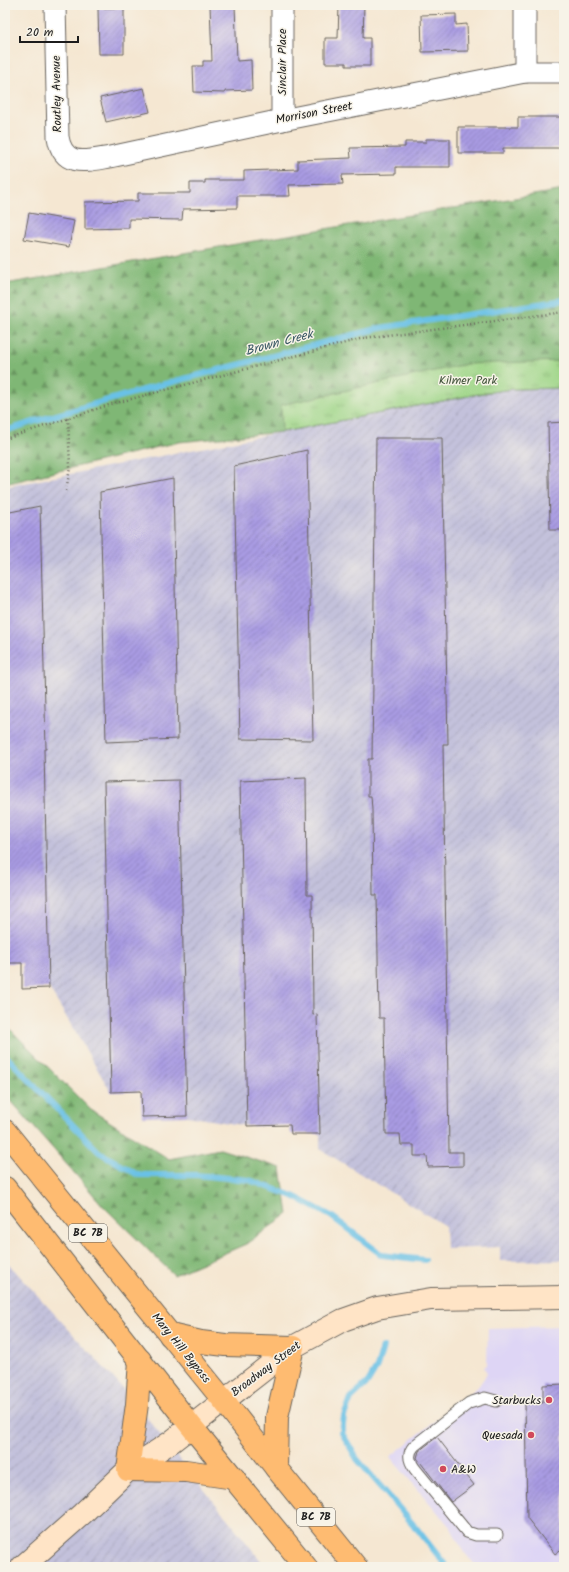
<svg xmlns="http://www.w3.org/2000/svg" width="569" height="1572" viewBox="0 0 569 1572" font-family="Kalam,sans-serif">
	<style>
		.built { fill: #ded5f5 }
		.industrial { fill: url(#industrial-furrows) }
		.forest { fill: url(#forest-firs); stroke: #4e6a48 }
		.park { fill: url(#park-tufts); stroke: #5e7952 }
		.lines { fill: none; stroke-linecap: round; stroke-linejoin: round }
		.stream { stroke: #69c1e6; stroke-width: 6 }
		.building { fill: url(#building-hatch) }
		.lane-casing { stroke: #68635c; stroke-width: 13 }
		.street-casing { stroke: #68635c; stroke-width: 23 }
		.secondary-casing { stroke: #68635c; stroke-width: 24 }
		.highway-casing { stroke: #68635c; stroke-width: 24 }
		.path { stroke: #68635c; stroke-width: 2.5; stroke-dasharray: 1 3; stroke-linecap: butt }
		.lane { stroke: #fff; stroke-width: 11 }
		.street { stroke: #fff; stroke-width: 21 }
		.secondary { stroke: #ffe4c6; stroke-width: 22 }
		.highway { stroke: #febb71; stroke-width: 22 }
		.poi-dot { fill: #d1495b; stroke: #f7f3e8; stroke-width: 1.5 }
		.labels { text-anchor: middle; dominant-baseline: central; stroke-width: 3; stroke-linejoin: round; paint-order: stroke }
		.shield { fill: #f7f3e8; stroke: #5e5c59; stroke-width: 1 }
		.shield-label { font-size: 11px; font-weight: bold; fill: #1c1c1c }
		.street-label { font-size: 12px; fill: #1c1c1c; stroke: #f7f3e8 }
		.park-label { font-size: 12px; fill: #43543c; stroke: #f7f3e8 }
		.poi-label { font-size: 12px; fill: #1c1c1c; stroke: #f7f3e8; text-anchor: end }
		.water-label { font-size: 13px; font-style: italic; fill: #375663; stroke: #f7f3e8 }
	</style>
	<defs>
		<pattern id="industrial-furrows" width="10" height="10" patternUnits="userSpaceOnUse"><rect width="10" height="10" fill="#c3c1db"/><path d="M-1 1l2-2M0 10L10 0M9 11l2-2" fill="none" stroke="#a7a5bb"/></pattern>
		<pattern id="forest-firs" width="22" height="20" patternUnits="userSpaceOnUse"><rect width="22" height="20" fill="#7fb774"/><path d="M5 1l3.5 6h-7zM16 11l3.5 6h-7z" fill="#67945e"/></pattern>
		<pattern id="park-tufts" width="24" height="20" patternUnits="userSpaceOnUse"><rect width="24" height="20" fill="#9fd688"/><path d="M3 7l-1-3M5 7V3M7 7l1-3M15 17l-1-3M17 17v-4M19 17l1-3" fill="none" stroke="#88b775"/></pattern>
		<pattern id="building-hatch" width="6" height="6" patternUnits="userSpaceOnUse"><rect width="6" height="6" fill="#a99be3"/><path d="M-1 1l2-2M0 6l6-6M5 7l2-2" fill="none" stroke="#897eb7"/></pattern>
	</defs>
	<rect width="100%" height="100%" fill="#f7f3e8"/>
	<filter id="ink" filterUnits="userSpaceOnUse"><feTurbulence type="fractalNoise" baseFrequency=".025" numOctaves="2"/><feDisplacementMap in="SourceGraphic" scale="8" xChannelSelector="R" yChannelSelector="G"/><feConvolveMatrix kernelMatrix="1 2 1 2 8 2 1 2 1" color-interpolation-filters="sRGB"/></filter>
	<filter id="wash" filterUnits="userSpaceOnUse"><feTurbulence type="fractalNoise" baseFrequency=".012" numOctaves="4" result="noise"/><feDisplacementMap in="SourceGraphic" scale="16" xChannelSelector="R" yChannelSelector="G"/><feGaussianBlur stdDeviation="0.9" result="paint"/><feColorMatrix in="noise" values="0 0 0 0 0 0 0 0 0 0 0 0 0 0 0 0 0 1.4 0 .05"/><feComposite in="paint" operator="in"/></filter>
	<g filter="url(#wash)">
		<rect width="100%" height="100%" fill="#f5e7d2"/>
		<polygon class="built" points="564,1326 564,1567 477,1567 463,1551 451,1528 390,1457 478,1387 487,1374 484,1367 487,1365 488,1328"/>
		<g class="industrial">
			<polygon points="564,388 564,1260 500,1261 500,1247 446,1249 445,1226 320,1149 320,1134 291,1134 290,1125 247,1126 187,1116 142,1117 141,1091 111,1092 49,988 22,989 22,963 5,963 5,487 282,432 484,393 512,389"/>
			<polygon points="5,1260 127,1393 266,1567 5,1567"/>
		</g>
		<g class="forest">
			<polygon points="564,190 564,388 511,389 484,393 282,432 179,442 5,484 5,284 306,232"/>
			<polygon points="5,1024 91,1110 169,1159 220,1149 281,1168 288,1214 246,1244 174,1275 105,1208 5,1094"/>
		</g>
		<polygon class="park" points="564,361 564,388 512,389 484,393 282,432 281,405 466,364"/>
		<g class="lines">
			<g class="stream">
				<polyline points="5,431 36,421 157,386 380,328 564,300"/>
				<polyline points="5,1055 99,1152 138,1175 196,1175 249,1180 293,1196 331,1216 382,1255 425,1260"/>
				<polyline points="383,1347 377,1367 368,1382 351,1398 344,1416 342,1433 357,1459 418,1530 447,1567"/>
			</g>
		</g>
		<g id="blocks">
			<g class="building">
				<polygon points="210,5 235,5 237,61 251,60 252,90 225,91 225,93 194,92 193,66 203,66 203,61 212,61"/>
				<polygon points="339,5 364,5 363,38 370,38 370,66 346,66 346,63 325,63 325,38 338,38"/>
				<polygon points="98,8 124,8 124,54 99,54"/>
				<polygon points="456,14 456,25 467,24 468,51 422,52 421,15"/>
				<polygon points="144,88 150,112 106,122 100,98"/>
				<polygon points="518,117 561,117 561,148 503,148 503,153 458,153 458,127 518,127"/>
				<polygon points="426,139 450,139 450,167 396,167 396,174 342,175 343,184 289,185 290,196 237,196 237,208 183,209 182,220 129,219 129,228 85,229 85,202 138,201 138,193 190,193 190,183 205,183 205,180 244,180 244,171 298,169 298,160 351,158 350,148 405,147 405,142 426,142"/>
				<polygon points="29,213 74,221 69,247 24,239"/>
				<polygon points="564,422 564,530 550,530 548,423"/>
				<polygon points="376,438 442,438 448,744 443,744 449,1152 463,1152 463,1166 428,1167 427,1156 414,1156 414,1145 401,1145 400,1134 386,1134 384,1018 379,1018 377,895 373,895 372,810 371,796 368,796 368,759 372,759"/>
				<polygon points="307,450 313,740 240,739 234,466"/>
				<polygon points="173,478 178,739 106,742 100,492"/>
				<polygon points="40,506 46,749 44,749 49,988 22,989 22,963 5,963 5,513"/>
				<polygon points="306,778 307,895 312,895 313,1015 317,1014 320,1134 291,1134 290,1125 247,1126 240,781"/>
				<polygon points="179,780 187,1116 142,1117 141,1091 111,1092 104,782"/>
				<polygon points="564,1384 564,1547 555,1554 527,1518 525,1403 543,1403 543,1385"/>
				<polygon points="437,1437 474,1485 451,1502 417,1458 419,1451"/>
			</g>
		</g>
	</g>
	<g filter="url(#ink)">
		<use href="#blocks" fill-opacity="0" stroke="#68635c" stroke-width="1"/>
		<g class="lines">
			<defs>
				<path id="lane" d="M 496,1401 L 485,1398 L 469,1403 L 414,1446 C 407,1454 409,1461 415,1469 L 467,1532 L 476,1535 L 497,1535"/>
				<g id="street">
					<path d="M 55,5 L 58,137 C 63,168 86,161 110,157 L 282,120 L 525,72 L 564,72"/>
					<polyline points="282,5 282,120"/>
					<polyline points="525,5 525,72"/>
				</g>
				<polyline id="secondary" points="22,1567 82,1514 128,1470 171,1442 293,1347 343,1320 377,1308 431,1299 564,1297"/>
				<g id="highway">
					<polyline points="5,1131 224,1401 276,1468 356,1567"/>
					<polyline points="5,1188 191,1426 306,1567"/>
					<polyline points="170,1335 201,1342 225,1345 293,1347 277,1417 276,1468"/>
					<polyline points="140,1360 137,1404 128,1470 186,1471 234,1478"/>
				</g>
			</defs>
			<use href="#lane" class="lane-casing"/>
			<use href="#street" class="street-casing"/>
			<use href="#secondary" class="secondary-casing"/>
			<use href="#highway" class="highway-casing"/>
			<g class="path">
				<polyline points="5,439 112,404 364,338 564,312"/>
				<polyline points="66,491 70,468 68,418"/>
			</g>
			<use href="#lane" class="lane"/>
			<use href="#street" class="street"/>
			<use href="#secondary" class="secondary"/>
			<use href="#highway" class="highway"/>
		</g>
	</g>
	<g class="poi-dot">
		<circle cx="549" cy="1400" r="4"/>
		<circle cx="531" cy="1435" r="4"/>
		<circle cx="443" cy="1469" r="4"/>
	</g>
	<g class="labels">
		<g class="shield">
			<rect x="69" y="1224" width="38" height="18" rx="3"/>
			<rect x="297" y="1508" width="38" height="18" rx="3"/>
		</g>
		<g class="shield-label">
			<text x="88" y="1233">BC 7B</text>
			<text x="316" y="1517">BC 7B</text>
		</g>
		<g class="street-label">
			<text transform="translate(282 62) rotate(-90)">Sinclair Place</text>
			<text transform="translate(57 94) rotate(-91)">Routley Avenue</text>
			<text transform="translate(314 113) rotate(-11)">Morrison Street</text>
			<text transform="translate(181 1348) rotate(51)">Mary Hill Bypass</text>
			<text transform="translate(266 1369) rotate(-37)">Broadway Street</text>
		</g>
		<g class="park-label">
			<text x="468" y="380">Kilmer Park</text>
		</g>
		<g class="poi-label">
			<text x="541" y="1400">Starbucks</text>
			<text x="523" y="1435">Quesada</text>
			<text x="451" y="1469" text-anchor="start">A&amp;W</text>
		</g>
		<g class="water-label">
			<text transform="translate(279 343) rotate(-15)">Brown Creek</text>
		</g>
	</g>
	<rect width="569" height="1572" fill="none" stroke="#f7f3e8" stroke-width="20"/>
	<path d="M20 36v6h58v-6" fill="none" stroke="#1c1c1c" stroke-width="2"/>
	<text x="26" y="36" font-size="12" fill="#1c1c1c" stroke="#f7f3e8" stroke-width="3" paint-order="stroke">20 m</text>
</svg>
